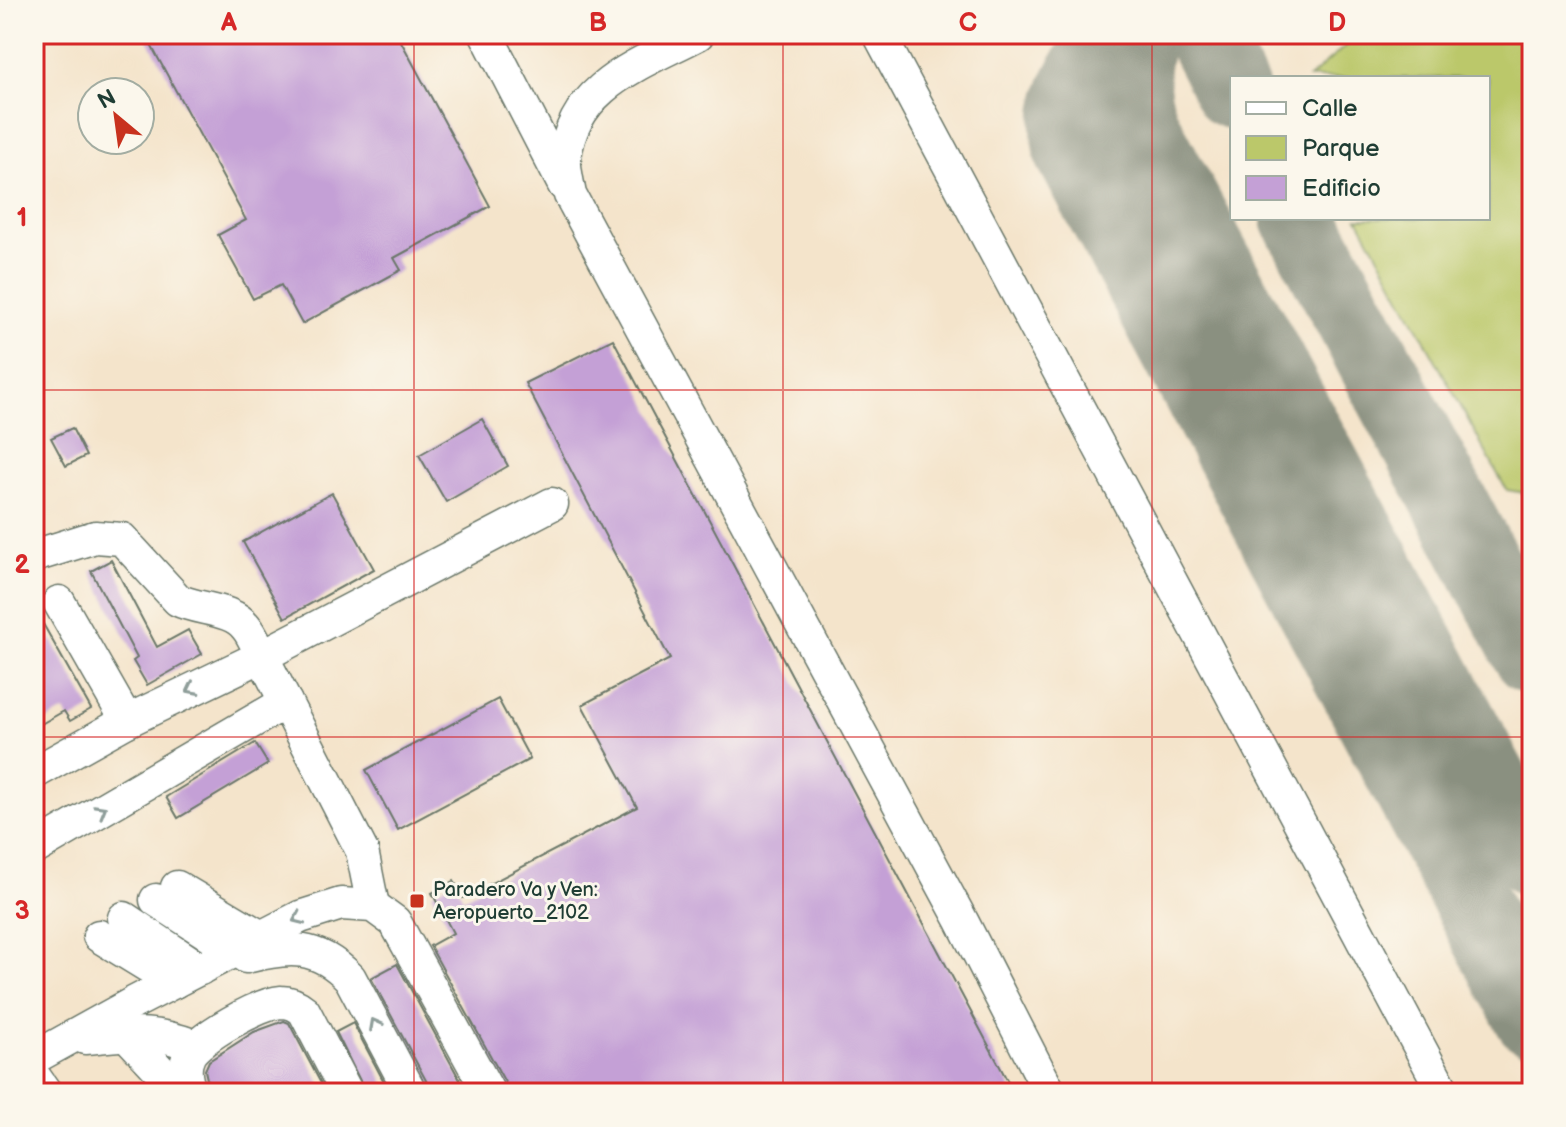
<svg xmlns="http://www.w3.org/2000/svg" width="1566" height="1127" viewBox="0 0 1566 1127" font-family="'Balsamiq Sans',sans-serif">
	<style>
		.green { fill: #bbc86a; stroke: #6d824f; stroke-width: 2 }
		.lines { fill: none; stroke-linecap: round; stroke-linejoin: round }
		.taxiway { stroke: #8a9080; stroke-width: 76 }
		.building { fill: #c4a0d6 }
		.minor-casing { stroke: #6a7769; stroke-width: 35 }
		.minor { stroke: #fff; stroke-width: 32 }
		.oneway { stroke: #8f9e9a }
		.grid { fill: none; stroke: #d62828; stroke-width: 2; stroke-opacity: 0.55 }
		.poi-dot { fill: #c8321e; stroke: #fbf7ec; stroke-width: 3 }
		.labels { text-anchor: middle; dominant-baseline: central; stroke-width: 6; stroke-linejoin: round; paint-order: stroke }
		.poi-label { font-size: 20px; fill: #1f3d34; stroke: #fbf7ec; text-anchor: start }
		.neatline { fill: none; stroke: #d62828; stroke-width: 3 }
		.grid-label { font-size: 26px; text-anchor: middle; font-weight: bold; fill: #d62828 }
	</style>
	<rect width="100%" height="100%" fill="#fbf7ec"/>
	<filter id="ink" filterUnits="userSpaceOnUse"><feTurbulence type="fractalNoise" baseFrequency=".0125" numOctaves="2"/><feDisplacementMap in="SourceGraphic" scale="16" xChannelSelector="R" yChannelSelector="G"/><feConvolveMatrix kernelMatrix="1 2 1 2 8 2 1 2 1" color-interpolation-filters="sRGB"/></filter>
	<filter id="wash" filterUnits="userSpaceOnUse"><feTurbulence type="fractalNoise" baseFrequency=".006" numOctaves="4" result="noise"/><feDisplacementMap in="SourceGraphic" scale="32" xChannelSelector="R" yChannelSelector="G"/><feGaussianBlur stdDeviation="1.8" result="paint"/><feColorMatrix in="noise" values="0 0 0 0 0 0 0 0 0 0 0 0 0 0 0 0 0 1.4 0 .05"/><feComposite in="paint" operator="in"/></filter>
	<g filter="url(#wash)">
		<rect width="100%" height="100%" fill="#f4e4cb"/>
		<polygon class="green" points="1359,34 1532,34 1532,494 1507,490 1502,482 1358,218 1488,218 1488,78 1309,78"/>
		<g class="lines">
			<g class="taxiway">
				<path d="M 1111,34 C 1085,73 1062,100 1071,149 L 1532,1017"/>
				<path d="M 1140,34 C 1127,65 1130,97 1142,127 L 1532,859"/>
				<polyline points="1203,34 1232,91"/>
				<polyline points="1299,218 1532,657"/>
			</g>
		</g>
		<g id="blocks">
			<g class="building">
				<polygon points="145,34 397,34 490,206 394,258 401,270 302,324 281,285 253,299 218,235 246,220"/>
				<polygon points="613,339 1014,1093 508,1093 506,1084 430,946 453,933 432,893 454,881 463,898 637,807 582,705 670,659 525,383"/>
				<polygon points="482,419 508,466 446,502 419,455"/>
				<polygon points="72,428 86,456 66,466 51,438"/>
				<polygon points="332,493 374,569 285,618 243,542"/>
				<polygon points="111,560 157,647 188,630 202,654 147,685 133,661 137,658 91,571"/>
				<polygon points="34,608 91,709 70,721 64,711 34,728"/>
				<polygon points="498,699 530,759 398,830 366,770"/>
				<polygon points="255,743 268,764 178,818 166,797"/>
				<polygon points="397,964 467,1093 430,1093 428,1084 371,978"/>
				<polygon points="284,1021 289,1023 326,1093 210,1093 205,1070 209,1061 254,1032"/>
				<polygon points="353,1023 390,1093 366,1093 336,1032"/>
			</g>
		</g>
	</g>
	<g filter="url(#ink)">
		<use href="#blocks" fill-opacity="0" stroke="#6a7769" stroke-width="2"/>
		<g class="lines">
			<defs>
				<g id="minor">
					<polyline points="486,34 564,185"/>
					<path d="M 698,34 C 641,64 573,85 565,158 C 564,169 568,183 570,195 L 962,921 L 1050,1093"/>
					<polyline points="879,34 1444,1093"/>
					<path d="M 34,556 L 95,537 L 122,539 L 178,600 C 198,610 232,608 246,627 C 253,635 257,647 262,656 L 127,721 L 34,773"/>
					<polyline points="59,602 127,721"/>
					<polyline points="34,849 286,702"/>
					<polyline points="177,887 261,937"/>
					<polyline points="156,900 235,951"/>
					<polyline points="373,906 362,851 262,656 552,504"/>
					<polyline points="124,918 200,969"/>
					<polyline points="99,936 174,982"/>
					<path d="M 246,957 C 289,946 317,944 350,978 L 411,1093"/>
					<polyline points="125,1033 166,1077 189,1089"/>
					<path d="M 85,1038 C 131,1034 151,1029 195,1046"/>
					<polyline points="34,1058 135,1002 300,917 341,904 373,906 395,922 489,1093"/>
					<polyline points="34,1076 46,1093"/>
					<path d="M 191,1093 C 186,1081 183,1068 189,1056 C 197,1038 261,1003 281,1002 C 291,1002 297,1005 304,1011 L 347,1093"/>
				</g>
			</defs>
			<use href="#minor" class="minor-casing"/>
			<use href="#minor" class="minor"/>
		</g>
		<defs><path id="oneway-chevron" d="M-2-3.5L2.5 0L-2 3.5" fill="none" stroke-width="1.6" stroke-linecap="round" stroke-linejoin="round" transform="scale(2)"/></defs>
		<g class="oneway">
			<use href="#oneway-chevron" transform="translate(192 689) rotate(153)"/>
			<use href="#oneway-chevron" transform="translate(101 810) rotate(-30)"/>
			<use href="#oneway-chevron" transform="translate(298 919) rotate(156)"/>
			<use href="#oneway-chevron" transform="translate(375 1024) rotate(-118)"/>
		</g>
	</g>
	<path class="grid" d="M 414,34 L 414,1093M 783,34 L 783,1093M 1152,34 L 1152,1093M 34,390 L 1532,390M 34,737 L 1532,737"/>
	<rect class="poi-dot" x="409" y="893" width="16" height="16" rx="4"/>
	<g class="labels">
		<g class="poi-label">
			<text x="433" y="890">Paradero Va y Ven:<tspan x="433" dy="23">Aeropuerto_2102</tspan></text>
		</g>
	</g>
	<rect width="1566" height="1127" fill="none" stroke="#fbf7ec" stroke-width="88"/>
	<rect x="1230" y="76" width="260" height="144" fill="#fbf7ec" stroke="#a3ada2" stroke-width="2"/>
	<rect x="1246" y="102" width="40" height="12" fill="#ffffff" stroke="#a3ada2" stroke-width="2"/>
	<text x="1302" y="116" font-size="24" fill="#1f3d34">Calle</text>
	<rect x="1246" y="136" width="40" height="24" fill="#bbc86a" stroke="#a3ada2" stroke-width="2"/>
	<text x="1302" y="156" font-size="24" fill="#1f3d34">Parque</text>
	<rect x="1246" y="176" width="40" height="24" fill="#c4a0d6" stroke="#a3ada2" stroke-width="2"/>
	<text x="1302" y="196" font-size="24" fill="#1f3d34">Edificio</text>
	<g transform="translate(116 116) rotate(331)"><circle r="38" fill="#fbf7ec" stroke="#a3ada2" stroke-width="2"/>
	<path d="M0-6L14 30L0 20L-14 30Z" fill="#c8321e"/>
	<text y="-12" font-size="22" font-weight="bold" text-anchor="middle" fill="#1f3d34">N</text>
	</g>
	<rect x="44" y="44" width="1478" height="1039" class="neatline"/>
	<g class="grid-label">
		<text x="229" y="31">A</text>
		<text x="598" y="31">B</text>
		<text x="968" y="31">C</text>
		<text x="1337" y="31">D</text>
		<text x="22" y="226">1</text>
		<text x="22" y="573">2</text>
		<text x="22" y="919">3</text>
	</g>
</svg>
